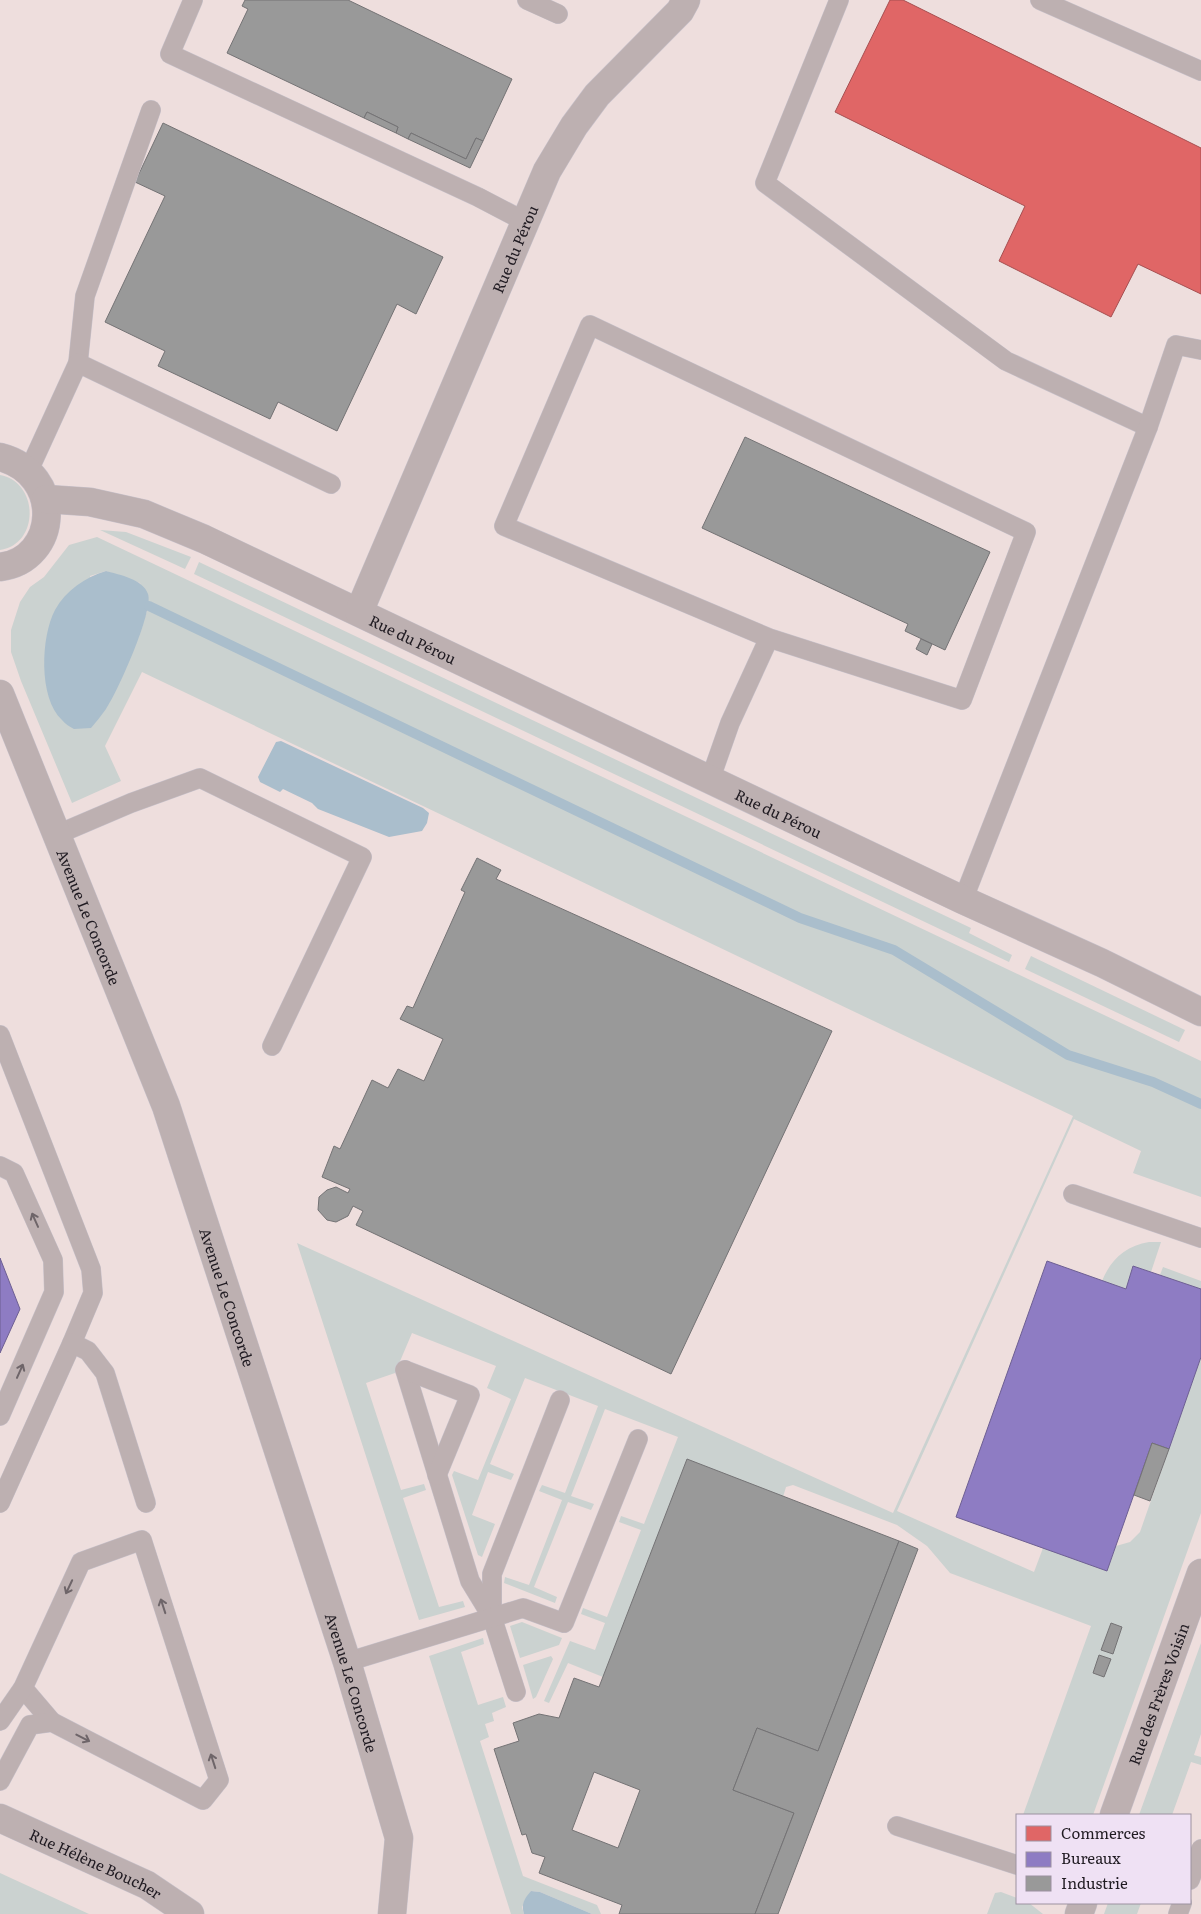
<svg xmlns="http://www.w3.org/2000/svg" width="1201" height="1914" viewBox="0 0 1201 1914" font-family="Literata,serif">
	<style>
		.industrial { fill: #eededd; fill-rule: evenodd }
		.green { fill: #cbd2d0; fill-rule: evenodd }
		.water { fill: #aabecc }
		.shops { fill: #e06666; stroke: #a64f51 }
		.offices { fill: #8e7cc3; stroke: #6d5f92 }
		.industry { fill: #999; stroke: #747375; fill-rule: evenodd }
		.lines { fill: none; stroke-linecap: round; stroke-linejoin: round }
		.stream { stroke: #aabecc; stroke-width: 10 }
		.lane-casing { stroke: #c7c1ca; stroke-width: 20 }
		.street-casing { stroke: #c7c1ca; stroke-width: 29 }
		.lane { stroke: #bdb0b1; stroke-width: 19 }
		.street { stroke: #bdb0b1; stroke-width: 28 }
		.oneway { stroke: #6e6569 }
		.labels { text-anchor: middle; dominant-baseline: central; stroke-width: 5; stroke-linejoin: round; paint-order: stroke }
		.street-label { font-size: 15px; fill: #1f1a21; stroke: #efe1f4 }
	</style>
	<rect width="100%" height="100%" fill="#ede5f0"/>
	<path class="industrial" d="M 0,0 L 1201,0 L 1201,1914 L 0,1914 ZM 1017,1815 L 1190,1815 L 1190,1903 L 1017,1903 Z"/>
	<g class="green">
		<path d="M 0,475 C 39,482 40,544 0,550 Z"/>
		<polygon points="100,530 126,532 191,557 185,569"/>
		<path d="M 97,537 L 1201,1061 L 1201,1197 L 1133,1173 L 1141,1151 L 1074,1119 L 897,1511 L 1034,1572 L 1043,1548 L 1107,1571 L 1116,1546 L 1130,1542 L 1140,1532 L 1201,1357 L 1201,1513 L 1093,1815 L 1023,1815 L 1091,1626 L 950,1573 L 927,1546 L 897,1525 L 793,1485 L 786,1487 L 783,1497 L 603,1677 L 568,1663 L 549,1703 L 544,1701 L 570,1641 L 595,1650 L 605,1623 L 581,1614 L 583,1608 L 607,1617 L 641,1530 L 619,1522 L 621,1516 L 644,1524 L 678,1437 L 605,1409 L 571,1496 L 594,1504 L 591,1510 L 568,1502 L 534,1587 L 557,1597 L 555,1603 L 504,1583 L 505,1577 L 529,1585 L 562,1500 L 539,1491 L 542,1485 L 565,1493 L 598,1406 L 525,1378 L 490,1464 L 514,1474 L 511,1480 L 488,1472 L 472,1515 L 495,1524 L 482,1557 L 478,1555 L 452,1475 L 454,1471 L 478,1480 L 511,1399 L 487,1388 L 496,1366 L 412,1333 L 395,1373 L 366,1383 L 401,1490 L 424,1484 L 426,1490 L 403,1498 L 439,1607 L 463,1601 L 465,1607 L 419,1620 L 297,1243 L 893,1513 L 1073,1116 L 142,672 L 105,746 L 121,781 L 72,803 L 21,681 L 11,652 L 11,630 L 20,602 L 30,587 L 44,577 L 69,545 ZM 106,571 L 140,583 L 149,606 L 125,670 L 90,576 Z"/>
		<polygon points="199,562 971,928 969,933 1012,955 1009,962 194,574"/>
		<polygon points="1031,956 1185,1030 1179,1042 1025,969"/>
		<path d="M 1149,1242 L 1161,1242 L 1151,1272 L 1133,1266 L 1126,1289 L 1102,1281 C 1111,1259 1126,1246 1149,1242 Z"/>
		<polygon points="1163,1267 1201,1281 1201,1289 1160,1275"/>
		<polygon points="522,1622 562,1638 559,1645 520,1658 510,1626"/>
		<polygon points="483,1638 484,1644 461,1652 478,1705 503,1697 506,1707 492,1713 494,1721 485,1724 489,1737 480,1741 523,1876 597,1905 601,1914 592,1914 540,1892 531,1891 522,1907 524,1914 511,1914 429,1656"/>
		<polygon points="1201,1643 1201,1734 1194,1755 1201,1757 1201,1765 1191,1762 1172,1815 1139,1815"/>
		<polygon points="551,1656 553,1659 536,1697 533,1699 523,1665"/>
		<polygon points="0,1873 89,1914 0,1914"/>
		<polygon points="1001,1892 1017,1898 1017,1903 1029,1903 1043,1914 987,1914 995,1893"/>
		<polygon points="1108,1903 1141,1903 1137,1914 1104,1914"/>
	</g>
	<g class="water">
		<path d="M 106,571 C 120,575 143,579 148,594 C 154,611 117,693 106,709 C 101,716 96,722 91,728 L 74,729 C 70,727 65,724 62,720 C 38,698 41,636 55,610 C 66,590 86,577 106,571 Z"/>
		<polygon points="281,741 423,808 429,813 427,823 422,831 389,837 318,809 312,803 283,789 280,792 260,782 258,777 276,742"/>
		<path d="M 531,1891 L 540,1892 L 592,1914 L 524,1914 C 521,1904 524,1899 531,1891 Z"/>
	</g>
	<polygon class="shops" points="890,0 903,0 1201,148 1201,294 1138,264 1111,317 999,261 1025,206 835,112"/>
	<g class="offices">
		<polygon points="0,1258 20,1309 0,1353"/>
		<polygon points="1047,1261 1126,1289 1133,1266 1201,1289 1201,1357 1169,1449 1152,1443 1107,1571 956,1517"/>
	</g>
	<g class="industry">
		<polygon points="245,0 348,0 512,79 483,141 476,138 466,159 411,133 408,139 396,133 398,127 367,112 364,118 227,53 248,9 242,6"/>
		<polygon points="367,112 398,127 396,133 364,118"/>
		<polygon points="163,123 443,257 416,314 397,304 337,431 278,402 270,419 158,366 165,351 105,322 165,196 135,182"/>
		<polygon points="411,133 466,159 476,138 483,141 470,168 408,139"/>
		<polygon points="745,437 990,552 945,650 905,631 908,624 702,528"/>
		<polygon points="921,639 932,644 927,655 916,649"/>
		<polygon points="477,858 501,870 496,879 832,1031 671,1374 356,1225 363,1211 353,1206 348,1216 336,1222 327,1220 318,1210 319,1197 327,1190 336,1187 348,1193 350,1189 322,1177 334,1146 340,1149 372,1080 388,1088 398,1069 424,1081 443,1039 400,1019 407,1006 413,1008 465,892 461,890"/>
		<polygon points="1152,1443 1169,1449 1150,1501 1134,1495"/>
		<path d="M 687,1459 L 899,1541 L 818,1751 L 757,1728 L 733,1790 L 794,1813 L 755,1914 L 619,1914 L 622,1905 L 539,1873 L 545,1857 L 532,1853 L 526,1834 L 522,1835 L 494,1749 L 519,1741 L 513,1723 L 539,1714 L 559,1718 L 574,1678 L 599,1687 ZM 594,1772 L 640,1790 L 618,1848 L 572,1830 Z"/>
		<polygon points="899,1541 918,1549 778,1914 755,1914 794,1813 733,1790 757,1728 818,1751"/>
		<polygon points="1111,1623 1122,1627 1113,1654 1101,1650"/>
		<polygon points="1099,1655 1111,1659 1104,1677 1093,1673"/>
	</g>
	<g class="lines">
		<polyline class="stream" points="149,606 800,918 894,950 1068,1055 1153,1082 1201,1104"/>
		<defs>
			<g id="lane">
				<polyline points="193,0 170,54 478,197 524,221"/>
				<polyline points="527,0 558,14"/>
				<polyline points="839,0 765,183 1006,361 1148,427"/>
				<polyline points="1040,0 1201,71"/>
				<polyline points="78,363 85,296 151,110"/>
				<polyline points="29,470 78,363 331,484"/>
				<polyline points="710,780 730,723 769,638 962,700 1026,532 590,325 504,526 769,638"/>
				<polyline points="56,835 131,803 200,778 362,857 272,1046"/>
				<polyline points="963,900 1148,427 1176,345 1201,350"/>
				<polyline points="0,1035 91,1269 93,1293 72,1343 0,1503"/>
				<polyline points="0,1166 14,1173 53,1260 54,1292 0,1416"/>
				<polyline points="1073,1194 1201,1238"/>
				<polyline points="72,1343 88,1351 105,1373 146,1503"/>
				<polyline points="405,1370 470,1581 492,1617 516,1692"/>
				<polyline points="405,1370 470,1395 437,1475"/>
				<polyline points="492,1616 492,1574 560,1400"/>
				<polyline points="347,1662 523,1608 564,1623 638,1439"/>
				<polyline points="23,1688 52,1722"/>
				<polyline points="0,1721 23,1688 81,1562 142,1540 219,1780 203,1800 52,1722 30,1725 0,1781"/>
				<polyline points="897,1826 1017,1865"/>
				<polyline points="1190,1880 1201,1849"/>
				<polyline points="1178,1914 1182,1903"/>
			</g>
			<g id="street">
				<path d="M 0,457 C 65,474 59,560 0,567"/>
				<path id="s1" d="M 46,499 L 90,502 L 144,514 L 204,539 L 963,900 L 1102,963 L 1201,1012"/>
				<path id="s2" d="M 359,612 L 547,171 L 574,126 L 597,95 L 680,11 L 686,0"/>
				<path id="s3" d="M 0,694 L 166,1106 L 347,1662 L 399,1838 L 392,1914"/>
				<path id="s4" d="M 1114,1815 L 1201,1573"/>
				<path id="s5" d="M 0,1818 L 147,1885 L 190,1914"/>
				<polyline points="1079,1914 1083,1903"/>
			</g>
		</defs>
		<use href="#lane" class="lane-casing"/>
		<use href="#street" class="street-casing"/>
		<use href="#lane" class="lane"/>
		<use href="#street" class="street"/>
	</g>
	<defs><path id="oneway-shaft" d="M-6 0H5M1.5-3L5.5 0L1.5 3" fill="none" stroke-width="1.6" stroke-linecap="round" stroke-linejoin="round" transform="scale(1.25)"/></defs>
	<g class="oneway">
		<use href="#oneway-shaft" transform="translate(35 1220) rotate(-114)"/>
		<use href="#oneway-shaft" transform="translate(20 1371) rotate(-66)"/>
		<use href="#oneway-shaft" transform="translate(69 1587) rotate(115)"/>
		<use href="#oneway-shaft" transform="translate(163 1606) rotate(-108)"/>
		<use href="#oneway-shaft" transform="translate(83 1738) rotate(27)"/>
		<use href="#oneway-shaft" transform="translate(213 1761) rotate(-108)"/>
	</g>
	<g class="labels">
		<g class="street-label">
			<text stroke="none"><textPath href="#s2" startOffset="395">Rue du Pérou</textPath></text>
			<text stroke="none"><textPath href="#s1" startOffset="396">Rue du Pérou</textPath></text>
			<text stroke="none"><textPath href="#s1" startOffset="801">Rue du Pérou</textPath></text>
			<text stroke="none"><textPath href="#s3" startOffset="240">Avenue Le Concorde</textPath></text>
			<text stroke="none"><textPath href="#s3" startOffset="645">Avenue Le Concorde</textPath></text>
			<text stroke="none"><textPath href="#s3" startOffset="1050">Avenue Le Concorde</textPath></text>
			<text stroke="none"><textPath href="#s4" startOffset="129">Rue des Frères Voisin</textPath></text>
			<text stroke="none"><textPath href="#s5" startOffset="106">Rue Hélène Boucher</textPath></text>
		</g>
	</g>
	<rect x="1016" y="1814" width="175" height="90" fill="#efe1f4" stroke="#9c91a0"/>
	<rect x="1026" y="1826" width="25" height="15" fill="#e06666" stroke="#9c91a0"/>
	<text x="1061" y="1839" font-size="15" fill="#1f1a21">Commerces</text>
	<rect x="1026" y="1852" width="25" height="15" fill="#8e7cc3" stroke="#9c91a0"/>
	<text x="1061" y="1864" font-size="15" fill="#1f1a21">Bureaux</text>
	<rect x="1026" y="1876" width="25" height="15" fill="#999999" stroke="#9c91a0"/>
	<text x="1061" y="1889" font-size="15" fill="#1f1a21">Industrie</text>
</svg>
